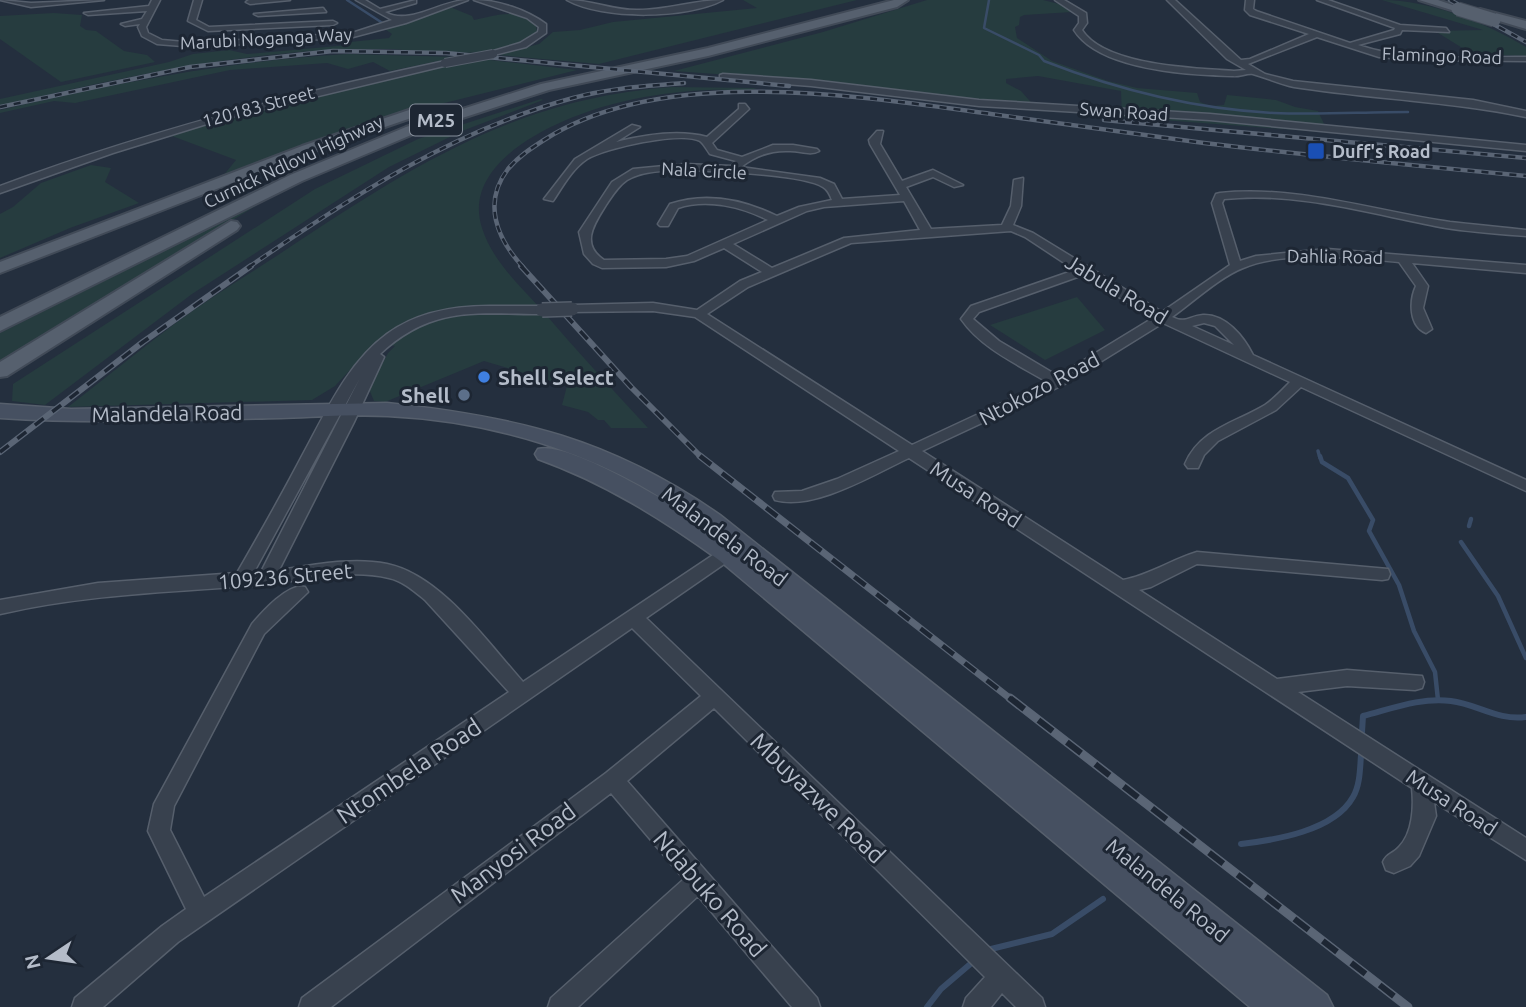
<svg xmlns="http://www.w3.org/2000/svg" width="1526" height="1007" viewBox="0 0 1526 1007" font-family="Ubuntu,sans-serif">
	<style>
		.green { fill: #263c3f }
		.lines { fill: none; stroke-linecap: round; stroke-linejoin: round }
		.stream-far3 { stroke: #394c67; stroke-width: 2.5 }
		.stream-far2 { stroke: #394c67; stroke-width: 3.5 }
		.stream-far1 { stroke: #394c67; stroke-width: 4.5 }
		.stream { stroke: #394c67; stroke-width: 6 }
		.minor-casing { stroke: #565f6c; stroke-width: 3 }
		.secondary-casing { stroke: #565f6c; stroke-width: 3 }
		.primary-casing { stroke: #414a57; stroke-width: 4 }
		.minor { fill: #38414e; fill-rule: evenodd }
		.secondary { fill: #465061; fill-rule: evenodd }
		.primary { fill: #56606e; fill-rule: evenodd }
		.rail-far3-casing { stroke: #5a6575; stroke-width: 4.5 }
		.rail-far2-casing { stroke: #5a6575; stroke-width: 6 }
		.rail-far1-casing { stroke: #5a6575; stroke-width: 7 }
		.rail-casing { stroke: #5a6575; stroke-width: 9 }
		.rail-far3 { stroke: #1d2633; stroke-width: 2.5; stroke-dasharray: 7; stroke-linecap: butt }
		.rail-far2 { stroke: #1d2633; stroke-width: 3.5; stroke-dasharray: 11; stroke-linecap: butt }
		.rail-far1 { stroke: #1d2633; stroke-width: 4.5; stroke-dasharray: 14; stroke-linecap: butt }
		.rail { stroke: #1d2633; stroke-width: 6; stroke-dasharray: 18; stroke-linecap: butt }
		.minor-bridge-far1-casing { stroke: #565f6c; stroke-width: 10; stroke-linecap: butt }
		.minor-bridge-casing { stroke: #565f6c; stroke-width: 16; stroke-linecap: butt }
		.primary-bridge-casing { stroke: #414a57; stroke-width: 15; stroke-linecap: butt }
		.minor-bridge-far1 { stroke: #38414e; stroke-width: 8 }
		.minor-bridge { stroke: #38414e; stroke-width: 13 }
		.primary-bridge { stroke: #56606e; stroke-width: 13 }
		.transit-dot { fill: #1a4fb4; stroke: #1d2633; stroke-width: 2.5 }
		.shop-dot { fill: #3f7fe0; stroke: #1d2633; stroke-width: 2.5 }
		.service-dot { fill: #5c6f8a; stroke: #1d2633; stroke-width: 2.5 }
		.labels { text-anchor: middle; dominant-baseline: central; stroke-width: 6; stroke-linejoin: round; paint-order: stroke }
		.far-street-label { font-size: 18px; fill: #b4bcc9; stroke: #1d2633 }
		.far-poi-label { font-size: 18px; font-weight: bold; fill: #b4bcc9; stroke: #1d2633; text-anchor: start }
		.shield { fill: #1d2633; stroke: #878f9c; stroke-width: 2 }
		.shield-label { font-size: 19px; font-weight: bold; fill: #b4bcc9 }
		.street-label { font-size: 21px; fill: #b4bcc9; stroke: #1d2633 }
		.poi-label { font-size: 21px; font-weight: bold; fill: #b4bcc9; stroke: #1d2633; text-anchor: start }
		.near-street-label { font-size: 24px; fill: #b4bcc9; stroke: #1d2633 }
	</style>
	<rect width="100%" height="100%" fill="#242f3e"/>
	<g class="green">
		<polygon points="743,0 857,0 599,64 498,55 539,44 553,32 580,30 613,22 757,8"/>
		<polygon points="927,0 1043,0 1059,4 1072,12 1024,15 1020,17 1019,25 1015,27 1017,38 1052,61 1108,81 1137,88 1197,93 1200,102 1211,106 1224,105 1227,95 1276,100 1295,107 1318,111 1324,124 1337,133 1122,117 1121,91 1038,76 1006,79 1006,83 1021,91 1036,108 825,82 674,71 823,32"/>
		<path d="M 1382,0 C 1430,0 1486,23 1526,47 L 1526,56 L 1472,54 L 1435,31 L 1483,30 Z"/>
		<path d="M 450,7 L 472,16 L 474,20 C 497,15 515,8 535,23 L 537,31 C 513,66 416,48 378,49 C 249,49 125,76 0,106 L 0,99 L 169,62 L 193,54 L 229,50 L 247,54 L 348,45 L 350,42 L 389,38 L 392,34 L 385,29 Z"/>
		<polygon points="54,13 82,15 80,26 86,30 96,31 124,51 147,55 155,62 61,82 0,39 0,16"/>
		<path d="M 348,54 L 458,57 L 390,71 L 373,62 L 348,69 L 327,63 L 230,70 L 75,103 L 54,101 L 0,113 L 0,110 C 118,83 227,61 348,54 Z"/>
		<path d="M 481,59 L 577,70 L 380,119 L 223,176 L 236,160 L 172,136 C 273,102 377,80 481,59 Z"/>
		<path d="M 672,87 L 757,88 C 745,93 725,89 710,90 C 680,91 650,95 621,102 C 569,114 459,157 482,228 C 492,260 519,285 541,309 C 576,350 612,389 648,428 L 611,428 L 604,420 L 598,420 L 588,412 L 562,405 L 567,386 L 484,361 L 385,402 L 374,401 L 369,389 L 388,353 L 395,346 L 376,342 L 335,386 L 312,400 L 68,407 C 103,380 137,352 173,325 C 212,296 255,271 296,243 C 419,162 521,98 672,87 Z"/>
		<polygon points="541,99 543,100 462,131 389,167 192,294 45,405 12,401 13,384 315,189 418,139"/>
		<polygon points="91,165 111,168 105,182 139,203 70,228 0,258 0,214 13,207 41,183"/>
		<polygon points="264,201 0,361 0,333"/>
		<polygon points="1077,297 1105,330 1045,360 990,325"/>
	</g>
	<g class="lines">
		<g class="stream-far3">
			<polyline points="347,0 384,24"/>
			<path d="M 989,0 L 984,28 L 1039,55 L 1044,61 C 1118,90 1194,109 1274,113 C 1318,115 1363,112 1408,112"/>
		</g>
		<polyline class="stream-far2" points="1318,451 1320,458"/>
		<g class="stream-far1">
			<polyline points="1320,456 1322,462 1348,478 1373,520 1369,531 1399,585 1414,631 1435,672 1438,700"/>
			<polyline points="1469,526 1471,519"/>
			<polyline points="1461,542 1498,596 1526,658"/>
		</g>
		<g class="stream">
			<path d="M 1362,732 L 1363,716 C 1391,709 1421,697 1451,701 C 1477,704 1498,721 1526,717"/>
			<path d="M 1241,844 C 1275,840 1334,831 1353,797 C 1360,785 1360,769 1361,755"/>
			<polyline points="987,950 1052,934 1103,899"/>
			<polyline points="927,1007 941,989 975,960"/>
		</g>
		<defs>
			<g id="minor">
				<polygon points="0,0 31,3 104,0 31,7"/>
				<path d="M 152,0 L 160,0 L 146,27 L 148,33 L 162,40 L 195,43 L 352,33 L 392,20 L 356,0 L 365,0 L 380,9 L 416,0 L 416,3 L 385,12 C 410,26 441,0 468,0 L 406,23 L 353,37 L 195,47 L 157,44 L 142,36 L 138,27 L 140,24 L 125,26 L 121,24 L 142,19 L 147,11 L 88,15 L 84,13 L 149,6 Z"/>
				<polygon points="194,0 202,0 196,20 209,27 333,21 337,23 333,25 208,31 188,21"/>
				<polygon points="249,0 290,0 250,4 246,2"/>
				<path d="M 474,0 C 498,0 527,10 546,24 L 546,33 L 526,47 L 490,56 L 490,52 L 520,43 L 538,32 L 539,27 L 527,18 Z"/>
				<path d="M 567,0 C 592,0 614,11 639,10 C 667,10 695,0 723,0 C 687,19 603,20 567,0 Z"/>
				<path d="M 1055,0 L 1064,0 L 1086,13 L 1087,23 L 1082,30 C 1105,66 1195,68 1234,71 L 1246,70 L 1227,59 L 1167,0 L 1175,0 L 1241,60 L 1250,59 L 1309,34 L 1250,15 L 1245,10 L 1246,0 L 1254,0 L 1253,9 L 1256,11 L 1350,43 L 1394,30 L 1395,28 L 1317,0 L 1328,0 L 1400,25 L 1446,28 L 1449,32 L 1402,30 L 1400,34 L 1358,45 C 1411,63 1471,56 1526,57 L 1526,61 L 1414,60 L 1379,57 L 1317,37 L 1248,64 L 1265,74 L 1293,81 L 1473,100 L 1526,111 L 1526,117 C 1449,101 1371,99 1294,87 C 1280,84 1267,78 1253,74 C 1247,73 1239,77 1232,76 C 1189,75 1099,70 1074,30 L 1079,23 L 1079,16 Z"/>
				<polygon points="323,8 326,12 258,16 254,14"/>
				<path d="M 445,61 L 448,61 L 448,65 L 223,119 L 113,153 L 0,193 L 0,186 C 145,132 294,93 445,61 Z"/>
				<polygon points="723,74 811,80 979,100 1210,114 1526,145 1526,151 1210,120 979,106 811,86 720,79 720,75"/>
				<path d="M 739,104 L 745,104 L 749,109 L 712,143 L 717,150 L 742,157 L 773,145 L 793,145 L 817,149 L 819,151 C 811,156 800,151 790,151 C 771,150 756,155 741,167 L 820,178 L 834,184 L 842,199 L 900,195 L 870,144 L 869,140 L 877,131 L 883,131 L 880,144 L 902,181 L 933,170 L 963,185 L 954,187 L 933,177 L 906,187 L 931,229 L 1002,225 L 1011,206 L 1014,180 L 1023,178 L 1021,206 L 1013,225 L 1033,233 L 1162,312 L 1230,265 L 1212,203 L 1216,194 L 1220,193 C 1298,185 1374,211 1450,222 C 1475,225 1501,227 1526,230 L 1526,236 C 1500,234 1472,232 1446,228 C 1374,215 1298,191 1224,199 L 1222,203 L 1240,261 L 1256,256 L 1327,249 L 1526,265 L 1526,273 L 1412,263 L 1428,286 L 1423,308 L 1432,329 L 1426,333 C 1409,326 1409,301 1416,286 L 1399,262 C 1354,258 1285,250 1243,268 C 1220,277 1193,302 1172,317 C 1186,324 1189,316 1203,315 C 1226,314 1244,337 1253,355 L 1526,480 L 1526,491 L 1301,387 L 1276,410 L 1218,441 L 1204,455 L 1198,468 L 1188,468 L 1185,464 C 1200,429 1235,423 1265,405 C 1274,399 1282,390 1290,382 L 1163,323 L 1063,385 L 922,451 L 1123,580 C 1149,575 1171,560 1197,552 L 1388,569 L 1390,574 L 1388,579 L 1382,580 L 1197,564 L 1151,587 L 1139,590 L 1277,679 L 1347,670 L 1422,676 L 1424,682 L 1422,688 L 1415,690 L 1347,686 L 1298,692 L 1526,838 L 1526,860 L 1434,802 L 1436,816 L 1419,856 L 1410,866 L 1394,873 L 1386,870 L 1383,862 C 1387,853 1393,854 1399,847 C 1413,833 1414,806 1412,788 L 909,458 C 874,474 815,511 775,500 L 773,496 L 775,492 L 802,491 L 837,479 L 899,451 L 695,317 L 653,311 L 568,312 L 568,306 L 572,305 L 653,303 L 697,310 L 740,281 L 762,272 L 724,248 L 694,261 L 666,267 L 602,268 L 593,264 L 584,254 L 579,232 L 612,182 L 633,169 L 685,164 L 731,166 L 736,161 L 710,154 C 707,150 704,144 700,141 C 681,131 605,148 587,159 C 572,169 563,186 553,201 L 544,199 L 575,159 L 632,125 L 640,127 L 616,142 C 644,135 678,129 707,137 L 739,109 ZM 685,170 C 712,171 803,174 823,187 C 828,190 830,195 832,200 L 799,207 L 777,216 C 744,200 706,192 670,204 L 658,224 L 660,226 L 668,226 L 678,208 C 707,198 742,207 768,220 L 687,256 L 666,259 L 604,260 C 580,244 594,224 606,205 C 612,196 618,186 627,180 C 644,170 665,171 685,170 ZM 904,201 L 920,230 L 844,238 L 772,268 L 733,244 L 807,211 L 824,207 ZM 1011,231 L 1025,237 L 1075,270 L 971,306 L 961,319 C 981,348 1017,364 1047,382 L 912,445 L 707,314 L 748,287 L 851,243 ZM 1083,275 L 1153,318 L 1058,376 L 999,341 L 973,319 L 979,312 ZM 1204,323 L 1215,326 L 1234,345 L 1192,326 Z"/>
				<path d="M 489,306 L 542,306 L 548,310 L 542,314 C 476,314 433,305 380,354 L 384,357 L 354,422 L 279,570 C 314,565 352,557 387,564 C 441,575 488,643 523,682 L 728,545 L 740,545 L 742,549 L 740,553 L 646,618 L 1042,998 L 1045,1007 L 1016,1007 L 1002,993 L 991,1007 L 963,1007 L 966,998 L 985,977 L 714,708 L 627,781 L 817,998 L 820,1007 L 792,1007 L 698,896 L 578,1007 L 548,1007 L 551,998 L 684,879 L 611,793 L 331,1007 L 299,1007 L 302,998 L 606,773 L 701,696 L 632,628 L 178,942 L 103,1007 L 72,1007 L 75,998 L 162,926 L 186,909 L 148,831 L 154,804 L 252,624 C 262,612 289,582 305,587 L 308,592 L 264,634 L 174,806 L 170,830 L 204,897 L 509,692 L 425,600 C 414,591 403,581 389,578 C 347,568 303,581 261,585 C 173,592 86,594 0,614 L 0,600 L 98,583 L 237,573 C 259,535 281,496 302,456 C 325,414 347,363 387,334 C 417,312 453,306 489,306 ZM 360,378 L 261,572 L 254,572 Z"/>
			</g>
			<path id="secondary" d="M 387,403 C 518,417 611,439 720,515 L 1327,995 L 1333,1007 L 1250,1007 L 719,560 C 662,519 605,483 538,459 L 535,454 L 538,449 C 566,441 656,495 682,511 C 596,452 492,421 388,416 C 352,414 316,417 281,418 C 187,420 94,424 0,418 L 0,404 L 71,409 Z"/>
			<g id="primary">
				<polygon points="894,0 908,0 897,7 708,56 549,90 416,133 302,181 0,331 0,317 290,175 406,127 541,84 708,48"/>
				<polygon points="1419,0 1438,0 1464,9 1458,12"/>
				<polygon points="1480,9 1526,21 1526,29 1476,14 1474,12"/>
				<polygon points="412,109 417,110 417,116 312,152 0,273 0,262 302,146"/>
				<polygon points="231,221 237,222 240,226 237,230 7,376 0,377 0,362"/>
			</g>
		</defs>
		<use href="#minor" class="minor-casing"/>
		<use href="#secondary" class="secondary-casing"/>
		<use href="#primary" class="primary-casing"/>
		<use href="#minor" class="minor"/>
		<use href="#secondary" class="secondary"/>
		<use href="#primary" class="primary"/>
		<defs>
			<g id="rail-far3">
				<polyline points="1450,0 1526,42"/>
				<polyline points="0,107 190,67 333,51 446,53 789,86"/>
				<polyline points="1104,120 1526,158"/>
				<path d="M 249,267 C 349,198 454,130 573,98 C 609,88 647,86 684,83"/>
				<path d="M 523,267 C 497,239 482,203 508,169 C 518,157 530,149 544,140 C 662,64 858,96 991,114 C 1062,123 1133,134 1204,143 C 1311,156 1418,166 1526,176"/>
			</g>
			<g id="rail-far2">
				<polyline points="521,266 631,387 702,458"/>
				<polyline points="0,452 143,342 251,266"/>
			</g>
			<polyline id="rail-far1" points="700,456 1012,700"/>
			<polyline id="rail" points="1010,698 1408,1007"/>
		</defs>
		<use href="#rail-far3" class="rail-far3-casing"/>
		<use href="#rail-far2" class="rail-far2-casing"/>
		<use href="#rail-far1" class="rail-far1-casing"/>
		<use href="#rail" class="rail-casing"/>
		<use href="#rail-far3" class="rail-far3"/>
		<use href="#rail-far2" class="rail-far2"/>
		<use href="#rail-far1" class="rail-far1"/>
		<use href="#rail" class="rail"/>
		<defs>
			<polyline id="minor-bridge-far1" points="445,63 493,54"/>
			<polyline id="minor-bridge" points="542,310 572,309"/>
			<polyline id="primary-bridge" points="1458,9 1494,20"/>
		</defs>
		<use href="#minor-bridge-far1" class="minor-bridge-far1-casing"/>
		<use href="#minor-bridge" class="minor-bridge-casing"/>
		<use href="#primary-bridge" class="primary-bridge-casing"/>
		<use href="#minor-bridge-far1" class="minor-bridge-far1"/>
		<use href="#minor-bridge" class="minor-bridge"/>
		<use href="#primary-bridge" class="primary-bridge"/>
	</g>
	<rect class="transit-dot" x="1307" y="142" width="18" height="18" rx="3.5"/>
	<circle class="shop-dot" cx="484" cy="377" r="7"/>
	<circle class="service-dot" cx="464" cy="395" r="7"/>
	<g class="labels">
		<g class="far-street-label">
			<text transform="translate(266 38) rotate(-3)">Marubi Noganga Way</text>
			<text transform="translate(1442 55) rotate(2)">Flamingo Road</text>
			<text transform="translate(258 106) rotate(-15)">120183 Street</text>
			<text transform="translate(1124 111) rotate(4)">Swan Road</text>
			<text transform="translate(293 161) rotate(-25)">Curnick Ndlovu Highway</text>
			<text transform="translate(704 170) rotate(3)">Nala Circle</text>
			<text transform="translate(1335 256) rotate(1)">Dahlia Road</text>
		</g>
		<g class="far-poi-label">
			<text x="1332" y="151">Duff's Road</text>
		</g>
		<rect class="shield" x="410" y="104.5" width="52" height="31" rx="5"/>
		<g class="shield-label">
			<text x="436" y="120">M25</text>
		</g>
		<g class="street-label">
			<text transform="translate(1117 289) rotate(31)">Jabula Road</text>
			<text transform="translate(1039 388) rotate(-28)">Ntokozo Road</text>
			<text transform="translate(167 413) rotate(-1)">Malandela Road</text>
			<text transform="translate(976 494) rotate(33)">Musa Road</text>
			<text transform="translate(725 536) rotate(37)">Malandela Road</text>
			<text transform="translate(285 576) rotate(-5)">109236 Street</text>
			<text transform="translate(1452 802) rotate(33)">Musa Road</text>
			<text transform="translate(1168 890) rotate(39)">Malandela Road</text>
		</g>
		<g class="poi-label">
			<text x="498" y="377">Shell Select</text>
			<text x="450" y="395" text-anchor="end">Shell</text>
		</g>
		<g class="near-street-label">
			<text transform="translate(409 771) rotate(-34)">Ntombela Road</text>
			<text transform="translate(818 798) rotate(44)">Mbuyazwe Road</text>
			<text transform="translate(513 853) rotate(-37)">Manyosi Road</text>
			<text transform="translate(710 894) rotate(49)">Ndabuko Road</text>
		</g>
	</g>
	<g transform="translate(49 958) rotate(257)" stroke="#1d2633" stroke-width="5" paint-order="stroke">
	<path d="M0-5L12 26L0 18L-12 26Z" fill="#b4bcc9"/>
	<text y="-10" font-size="19" font-weight="bold" text-anchor="middle" fill="#b4bcc9">N</text>
	</g>
</svg>
